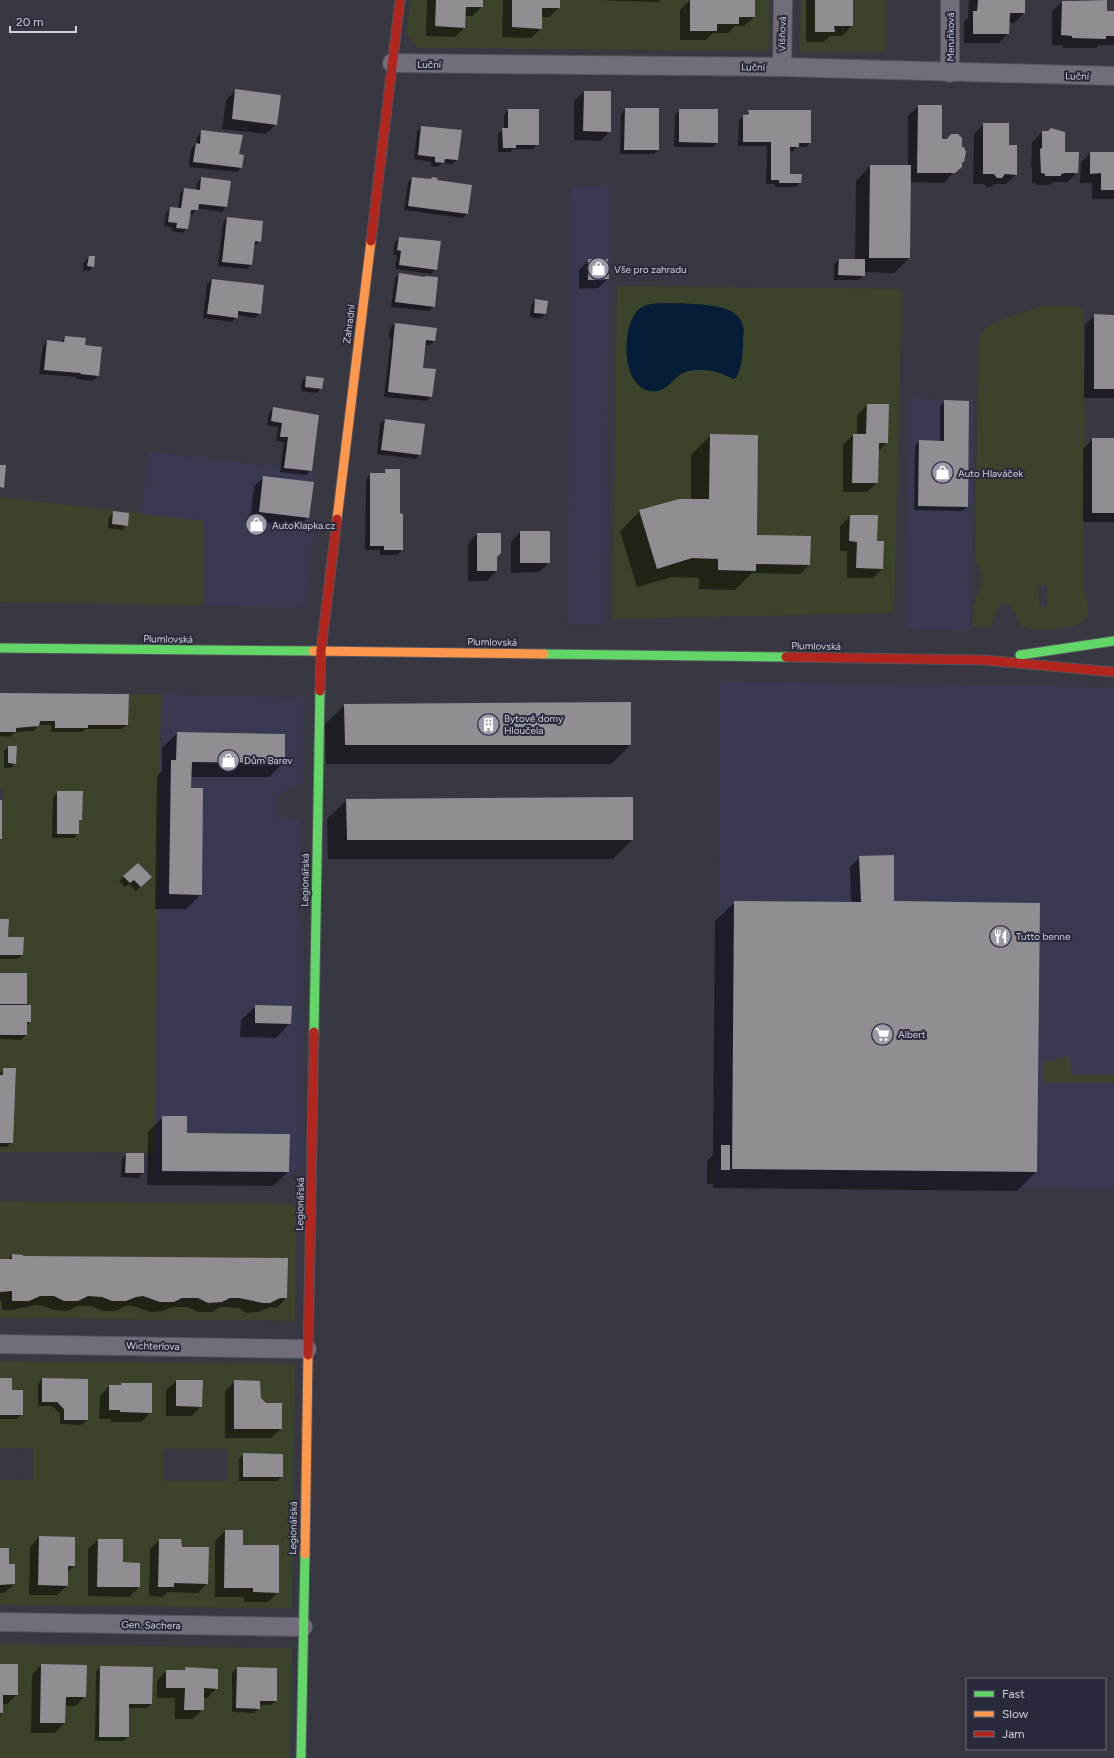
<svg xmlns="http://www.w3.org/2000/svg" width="1114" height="1758" viewBox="0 0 1114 1758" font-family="Figtree,sans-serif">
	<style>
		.built { fill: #393951 }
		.green { fill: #3b442b; fill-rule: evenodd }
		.water { fill: #051d36 }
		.shadow { fill: #0007 }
		.building { fill: #928c93 }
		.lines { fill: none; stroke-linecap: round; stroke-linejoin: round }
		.street-casing { stroke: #54545d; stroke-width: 20 }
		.fast-casing { stroke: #54545d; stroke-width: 11 }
		.slow-casing { stroke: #54545d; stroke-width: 11 }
		.jam-casing { stroke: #54545d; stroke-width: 11 }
		.street { stroke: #716e7a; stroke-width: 18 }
		.fast { stroke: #63d668; stroke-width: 9 }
		.slow { stroke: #ff974d; stroke-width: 9 }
		.jam { stroke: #b3261e; stroke-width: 9 }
		.labels { text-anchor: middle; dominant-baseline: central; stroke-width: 4; stroke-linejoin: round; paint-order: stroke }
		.street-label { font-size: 10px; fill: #d0d1dd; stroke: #292a3c }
		.poi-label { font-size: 10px; fill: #d0d1dd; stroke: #292a3c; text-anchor: start }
	</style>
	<rect width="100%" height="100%" fill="#383842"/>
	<g class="built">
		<polygon points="610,186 606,625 567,625 571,187"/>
		<polygon points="909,398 974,400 970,630 906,629"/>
		<polygon points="148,452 315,471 308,530 314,530 305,607 204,605 204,521 141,514"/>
		<polygon points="720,682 1114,687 1114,1189 717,1184"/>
		<polygon points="161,694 304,697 303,782 278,796 278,818 302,819 298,913 303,936 303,1165 289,1177 154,1177"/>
	</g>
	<g class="green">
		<polygon points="411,0 770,0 769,51 418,48 406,33"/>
		<polygon points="801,0 885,0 885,52 800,52"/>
		<polygon points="617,286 902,289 894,613 613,619"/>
		<path d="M 1044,305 L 1083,307 L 1085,432 L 1083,579 C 1083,590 1087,598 1088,607 C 1091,633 1046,629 1030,629 C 1014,626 1020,616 1011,607 C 999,595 993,621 992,627 L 973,627 L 973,607 L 983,577 L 976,559 L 975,547 L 979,338 L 986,327 L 999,321 ZM 1038,585 L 1047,585 L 1047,607 L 1039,607 Z"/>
		<polygon points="0,497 204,521 204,605 0,602"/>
		<path d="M 129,694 L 161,694 L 154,1153 L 0,1152 L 0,1143 L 13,1103 L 15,1103 L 16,1068 L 4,1068 L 3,1075 L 0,1075 L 0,1035 L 26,1035 L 27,1022 L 31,1022 L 31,1005 L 27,1004 L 27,973 L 0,973 L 0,955 L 23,955 L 24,937 L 8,937 L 9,919 L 0,919 L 0,839 L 2,838 L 3,790 L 0,789 L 0,732 L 16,732 L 16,728 L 39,726 L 40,721 L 55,721 L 55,728 L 87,728 L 88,725 L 127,725 ZM 9,746 L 17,746 L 16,764 L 8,763 ZM 138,863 L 152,877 L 141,887 L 134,880 L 131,882 L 124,875 Z"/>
		<polygon points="1070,1057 1071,1075 1114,1075 1114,1083 1043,1082 1043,1061 1055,1061 1056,1058"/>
		<polygon points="0,1201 292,1204 296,1208 295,1321 0,1318"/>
		<path d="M 0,1361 L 295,1364 L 292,1608 L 0,1605 L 0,1480 L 33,1479 L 33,1449 L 0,1448 ZM 163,1449 L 227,1449 L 227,1481 L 163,1481 Z"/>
		<polygon points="0,1644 292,1648 290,1758 0,1758"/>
	</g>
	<path class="water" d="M 676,303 C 695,305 734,302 742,323 C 745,329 743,335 743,341 C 743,354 742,367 736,378 L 733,379 C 720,371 698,366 683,373 C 672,379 665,394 650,391 C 620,385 622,326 638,310 C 647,301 665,304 676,303 Z"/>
	<g class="shadow">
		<polygon points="427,0 482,0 482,7 472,16 465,16 464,28 455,37 426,36"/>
		<polygon points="503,0 559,0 559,8 549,17 541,17 541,28 531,38 502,37"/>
		<polygon points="594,0 660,0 658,2"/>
		<polygon points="690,0 754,0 754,17 744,26 735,26 728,33 713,33 706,40 680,40 680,10"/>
		<polygon points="806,0 852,0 852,26 842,36 830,36 824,42 806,42"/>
		<polygon points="969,0 1024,0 1024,13 1014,23 1009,23 1008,33 999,43 964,43 964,22 968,18"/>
		<polygon points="1072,0 1106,0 1106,12 1114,12 1114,45 1099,45 1096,48 1063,48 1063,45 1052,45 1052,11 1062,2 1071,2"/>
		<polygon points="236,90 276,124 266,134 222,129 226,100"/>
		<polygon points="584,92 610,131 600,141 574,140 574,101"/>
		<polygon points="918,106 941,139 963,161 944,183 910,182 909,258 894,273 864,272 864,275 859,280 834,280 834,264 839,260 855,260 856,181 870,166 908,166 908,116"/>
		<polygon points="625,109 658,149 654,154 620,154 621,114"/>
		<polygon points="508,110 538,144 533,149 513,149 510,152 498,152 498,134 504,129 504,115"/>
		<polygon points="679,110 717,143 713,147 674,147 675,115"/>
		<polygon points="749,111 810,143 806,147 797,147 793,151 789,152 789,175 800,182 796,187 775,187 775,184 766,184 767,146 738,146 739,120"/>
		<polygon points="984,124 1008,146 1016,174 1006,184 995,184 991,187 987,187 984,184 973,184 974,134"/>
		<polygon points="422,127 457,160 452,164 442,163 438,167 431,166 431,162 414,159 417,131"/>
		<polygon points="1056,129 1059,132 1064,153 1077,172 1068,182 1054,182 1050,185 1036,185 1036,183 1032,183 1032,167 1031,167 1032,142 1042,132"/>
		<polygon points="202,131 238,155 241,168 237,172 189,167 191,149 196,144 197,136"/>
		<polygon points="1090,153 1114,153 1114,199 1092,199 1092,183 1080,183 1081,163"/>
		<polygon points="201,178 226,207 222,212 197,208 193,214 189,214 187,228 183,233 172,231 173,228 164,226 166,213 170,208 178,209 180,193 184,189 196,190 197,183"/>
		<polygon points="412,178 436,181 467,214 462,218 404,210 408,182"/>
		<polygon points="227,218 260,241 254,246 251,265 247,269 218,266 223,223"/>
		<polygon points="400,238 436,269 431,274 395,269 397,255 393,255 395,242"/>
		<polygon points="89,257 93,266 89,271 83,270 84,262"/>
		<polygon points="589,260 608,279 598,288 579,289 579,270"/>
		<polygon points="399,274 424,278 425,277 434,306 429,311 391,307 395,278"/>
		<polygon points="212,280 260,313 255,318 237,315 232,322 203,318 207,284"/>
		<polygon points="536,300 547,302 545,314 540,319 530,317 531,305"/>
		<polygon points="1095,315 1114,316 1114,398 1084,398 1085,325"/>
		<polygon points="395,324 436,329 434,341 430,345 425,345 422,369 431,396 427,401 384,397 391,338 389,338 390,328"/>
		<polygon points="65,337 84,346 101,348 98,376 93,381 76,379 76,377 39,374 43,346 47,341 60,343"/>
		<polygon points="306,377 321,388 317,393 301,391 302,381"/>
		<polygon points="945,401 967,507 962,511 914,510 915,446 919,441 940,442 940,406"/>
		<polygon points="867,405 887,442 878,452 877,483 867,492 843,492 843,445 853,435 857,435 857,415"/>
		<polygon points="273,408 311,470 306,475 280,472 284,442 276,441 278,427 267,425 269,413"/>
		<polygon points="385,420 424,425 420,454 416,459 377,454 380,424"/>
		<polygon points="711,435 755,538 810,564 800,574 752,573 735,590 699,589 699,578 672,577 637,587 620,531 640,511 691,500 691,455"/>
		<polygon points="1093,439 1114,439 1114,522 1083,522 1083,449"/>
		<polygon points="386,470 399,511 402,550 397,555 380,555 380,550 365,550 366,479 370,474 382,474"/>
		<polygon points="264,477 308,517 299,527 250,521 254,486"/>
		<polygon points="114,512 127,525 122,530 108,528 109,517"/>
		<polygon points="850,516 876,542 882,569 873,578 847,578 847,551 840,551 840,526"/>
		<polygon points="520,532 549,563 539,572 511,573 511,542"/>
		<polygon points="477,534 496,556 496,571 487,581 468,581 468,544"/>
		<polygon points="0,694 127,725 122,729 86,729 82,732 51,732 51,725 38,725 34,731 15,732 10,737 0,736"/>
		<polygon points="345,705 630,745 611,764 326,764 325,724"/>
		<polygon points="177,733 284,762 269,777 191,777 190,789 201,894 186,909 155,909 157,776 162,771 162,748"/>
		<polygon points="9,747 15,763 11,768 4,768 4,751"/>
		<polygon points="58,792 81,819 78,822 78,834 74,838 52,838 53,797"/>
		<polygon points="632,798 632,840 613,859 328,859 327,819 347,800"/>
		<polygon points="860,857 893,901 1036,1172 1017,1191 713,1188 713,1184 707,1184 707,1161 713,1155 715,921 735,902 851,902 850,867"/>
		<polygon points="124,876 151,877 136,891 129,884 125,887 119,881"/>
		<polygon points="0,920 7,938 22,955 18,959 0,959"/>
		<polygon points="0,974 26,1004 23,1006 30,1022 26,1026 26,1035 21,1040 0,1039"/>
		<polygon points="256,1006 290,1023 276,1038 240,1037 241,1020"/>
		<polygon points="4,1069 12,1142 7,1147 0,1147 0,1073"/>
		<polygon points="163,1117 186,1134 288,1172 273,1186 147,1185 148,1132"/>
		<polygon points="126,1154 143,1154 143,1173 138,1178 121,1177 122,1159"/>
		<polygon points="12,1255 22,1257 286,1298 277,1308 270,1307 259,1312 246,1313 239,1308 228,1307 220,1307 212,1312 198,1312 188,1307 172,1307 163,1311 150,1312 133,1306 126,1306 115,1311 102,1311 92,1306 78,1306 67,1311 54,1310 44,1306 36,1305 12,1310 2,1310 2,1301 0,1301 0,1260 8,1260"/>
		<polygon points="0,1379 11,1391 22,1414 17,1419 0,1419"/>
		<polygon points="42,1379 87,1420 82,1425 60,1424 60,1414 52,1406 38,1406 38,1384"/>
		<polygon points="176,1381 201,1406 192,1416 166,1416 166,1390"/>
		<polygon points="235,1381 260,1398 281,1429 271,1438 225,1438 225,1391"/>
		<polygon points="121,1384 151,1384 151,1412 141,1422 111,1422 111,1419 99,1419 100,1396 109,1386 118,1386"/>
		<polygon points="244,1454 282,1476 277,1481 239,1481 239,1459"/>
		<polygon points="225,1531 242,1546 278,1592 268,1602 244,1602 244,1597 215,1597 215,1541"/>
		<polygon points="39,1537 74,1566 67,1572 67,1586 57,1595 29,1595 30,1547"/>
		<polygon points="98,1540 122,1563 139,1587 129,1597 88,1596 88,1549"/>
		<polygon points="160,1540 181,1548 207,1583 198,1593 167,1592 163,1597 149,1596 150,1549"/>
		<polygon points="0,1549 8,1565 14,1584 4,1593 0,1593"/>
		<polygon points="0,1665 17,1694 7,1704 2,1704 2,1713 0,1715"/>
		<polygon points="41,1665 85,1696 76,1706 65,1706 64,1723 55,1733 31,1733 32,1675"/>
		<polygon points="100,1667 151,1704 147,1708 128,1708 128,1737 123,1741 95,1741 96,1672"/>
		<polygon points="185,1668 217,1688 207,1698 203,1698 203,1709 193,1719 175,1719 175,1698 157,1698 157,1681 166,1671 182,1671"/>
		<polygon points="237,1668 276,1701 271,1705 259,1705 259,1708 254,1713 232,1712 232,1673"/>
	</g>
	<g class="building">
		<polygon points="436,0 483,0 483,7 466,7 465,28 435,26"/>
		<polygon points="512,0 560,0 560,8 542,8 542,29 512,27"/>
		<polygon points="690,0 755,0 755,17 739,17 739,24 717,24 717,31 690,31"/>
		<polygon points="815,0 853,0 853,26 834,26 835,32 815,32"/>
		<polygon points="978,0 1025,0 1025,13 1010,13 1009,34 973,34 973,11 977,11"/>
		<polygon points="1107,0 1107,11 1114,11 1114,36 1106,36 1106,39 1072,38 1072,36 1061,35 1062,1"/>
		<polygon points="235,89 281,95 277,125 232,119"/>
		<polygon points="584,91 611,91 611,132 583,131"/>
		<polygon points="918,105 942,105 942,139 947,139 951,134 958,134 962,138 962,147 964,147 966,152 964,162 962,162 962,167 955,173 917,173"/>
		<polygon points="625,108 659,108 659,150 624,150"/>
		<polygon points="508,109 539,109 539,145 516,145 516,148 503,148 502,128 508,128"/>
		<polygon points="679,109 718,109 718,143 679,142"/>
		<polygon points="748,110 811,110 811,143 799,143 799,147 790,147 790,174 802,174 801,183 779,183 779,180 771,180 771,142 743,142 743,115 749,114"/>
		<polygon points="983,123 1009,123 1009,145 1017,145 1017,175 1005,174 1002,178 997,178 994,174 983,174"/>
		<polygon points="421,126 462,130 458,160 445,159 444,163 435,162 435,157 418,155"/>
		<polygon points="1051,128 1065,132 1065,152 1079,152 1078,173 1065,173 1061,174 1061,176 1045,176 1045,174 1041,173 1040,149 1042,148 1042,131 1048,131"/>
		<polygon points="201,130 243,135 239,154 244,155 242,168 193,162 196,143 200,144"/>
		<polygon points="1090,152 1114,152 1114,190 1101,190 1101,173 1090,174"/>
		<polygon points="870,165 911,165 910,258 869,258"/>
		<polygon points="201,177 231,181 227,207 199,204 198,210 191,210 188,229 176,228 177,223 168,222 170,207 181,208 184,188 200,190"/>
		<polygon points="412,177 431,179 432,177 438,178 437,180 472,185 468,214 408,206"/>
		<polygon points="227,217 263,221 261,242 255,241 252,265 222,262"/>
		<polygon points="399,237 441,241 437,270 399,265 401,251 397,250"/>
		<polygon points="89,256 95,256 94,267 87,266"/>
		<polygon points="588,259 608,259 609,279 588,280"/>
		<polygon points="839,259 865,259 865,276 838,275"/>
		<polygon points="399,273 425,277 425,276 438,277 435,307 395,302"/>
		<polygon points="212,279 264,285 261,314 238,311 238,318 207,314"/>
		<polygon points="535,299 548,301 546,314 534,313"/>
		<polygon points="1094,314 1114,315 1114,389 1094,389"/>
		<polygon points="395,323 437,328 435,341 426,340 423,368 436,369 432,397 388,392"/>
		<polygon points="65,336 86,338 85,345 102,347 99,376 80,374 81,373 44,370 47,340 64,342"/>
		<polygon points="306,376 324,378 322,389 305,387"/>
		<polygon points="944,400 969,401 968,507 918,506 919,440 944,441"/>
		<polygon points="867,404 889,404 888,443 879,443 878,483 852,483 853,434 866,434"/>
		<polygon points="273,407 319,415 312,471 284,468 288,437 280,437 282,423 271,421"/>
		<polygon points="385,419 425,424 421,455 381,450"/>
		<polygon points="710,434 758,435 757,535 811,536 810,565 756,564 756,571 718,570 718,559 692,558 657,569 639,510 679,499 709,499"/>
		<rect x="1092" y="438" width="22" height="75"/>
		<polygon points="0,465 6,465 4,488 0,487"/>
		<polygon points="385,469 400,469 400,513 403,514 403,550 384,550 384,546 370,546 370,473 385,473"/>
		<polygon points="263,476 314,482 309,518 259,512"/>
		<polygon points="113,511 129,513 128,526 112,524"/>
		<polygon points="850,515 878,515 877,541 884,541 883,569 856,568 857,542 849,541"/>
		<rect x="520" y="531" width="30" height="32"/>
		<polygon points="477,533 501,533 501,553 497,557 497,571 477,571"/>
		<polygon points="0,693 129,694 128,725 88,725 88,728 55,728 55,721 40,721 39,726 16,728 16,732 0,732"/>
		<polygon points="631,702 631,745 345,745 344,704"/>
		<polygon points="177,732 285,734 285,763 192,762 191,788 203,788 202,895 169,894 171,760 176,760"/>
		<polygon points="8,746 17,746 16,764 8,763"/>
		<polygon points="57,791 83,791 82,820 79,820 79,834 57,834"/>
		<polygon points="633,797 633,840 347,840 346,799"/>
		<rect x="0" y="800" width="2" height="39"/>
		<polygon points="894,855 894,901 1040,903 1037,1172 732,1169 734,901 861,902 859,856"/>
		<polygon points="138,863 152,877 141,887 134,880 130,883 123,876"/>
		<polygon points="0,919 9,919 8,937 24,937 23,955 0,955"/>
		<rect x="0" y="973" width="27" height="31"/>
		<polygon points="0,1005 31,1005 31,1022 27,1022 27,1035 0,1035"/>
		<polygon points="255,1005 292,1006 291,1024 255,1023"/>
		<polygon points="3,1068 16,1068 13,1143 0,1143 0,1075 3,1075"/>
		<polygon points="162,1116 187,1116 187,1133 290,1134 289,1172 162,1171"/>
		<rect x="721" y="1145" width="9" height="25"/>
		<polygon points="126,1153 144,1153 144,1173 125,1173"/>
		<polygon points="12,1254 23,1255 23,1256 288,1258 287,1298 280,1298 270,1303 263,1303 239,1298 230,1298 222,1302 208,1303 198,1298 182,1298 174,1302 160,1302 143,1296 136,1297 126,1301 112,1301 102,1297 88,1296 78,1301 64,1301 54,1296 40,1296 29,1301 12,1301 12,1291 0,1292 0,1259 12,1259"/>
		<polygon points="0,1378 12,1378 12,1390 23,1390 23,1415 0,1415"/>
		<polygon points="42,1378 88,1379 88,1420 64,1420 64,1409 57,1402 42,1402"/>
		<polygon points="176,1380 203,1380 202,1407 176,1406"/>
		<polygon points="234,1380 260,1381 261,1398 266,1403 282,1403 282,1429 234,1429"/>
		<polygon points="121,1383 152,1383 152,1413 120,1412 120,1410 109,1410 109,1385 121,1385"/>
		<polygon points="243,1453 283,1454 283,1477 243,1477"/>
		<polygon points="225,1530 243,1530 243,1545 279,1545 279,1593 253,1592 253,1588 224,1588"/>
		<polygon points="39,1536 75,1537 75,1566 68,1566 68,1586 38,1585"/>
		<polygon points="98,1539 123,1539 123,1562 140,1563 140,1587 97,1587"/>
		<polygon points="159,1539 181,1539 182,1547 209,1547 208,1584 174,1583 174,1587 158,1587"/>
		<polygon points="0,1548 9,1548 9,1564 15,1564 15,1584 0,1585"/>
		<polygon points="0,1664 18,1664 18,1695 3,1695 3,1713 0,1713"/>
		<polygon points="41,1664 87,1665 86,1697 66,1697 65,1723 40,1723"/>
		<polygon points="100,1666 153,1667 152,1704 129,1704 129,1737 99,1737"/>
		<polygon points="185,1667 218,1669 218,1689 204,1688 204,1710 184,1710 185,1688 166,1688 166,1670 185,1670"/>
		<polygon points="237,1667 277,1668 277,1701 260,1701 260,1709 236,1708"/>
	</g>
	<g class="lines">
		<defs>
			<g id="street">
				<polyline points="950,0 950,73"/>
				<polyline points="392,63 782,67 1114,76"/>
				<polyline points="782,67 783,0"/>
				<polyline points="0,1344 307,1349"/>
				<polyline points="0,1622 303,1627"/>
			</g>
			<g id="fast">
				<polyline points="0,648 313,651"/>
				<polyline points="544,654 786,657"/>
				<polyline points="1020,655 1114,641"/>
				<polyline points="314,1032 320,691"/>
				<polyline points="301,1758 305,1554"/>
			</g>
			<g id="slow">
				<polyline points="337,519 371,241"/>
				<polyline points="313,651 544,654"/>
				<polyline points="305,1554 308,1355"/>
			</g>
			<g id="jam">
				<polyline points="371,241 400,0"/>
				<polyline points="786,657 984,660 1114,672"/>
				<polyline points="320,691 321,651 337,519"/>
				<polyline points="308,1355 314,1032"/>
			</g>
		</defs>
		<use href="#street" class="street-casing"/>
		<use href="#fast" class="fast-casing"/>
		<use href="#slow" class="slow-casing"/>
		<use href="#jam" class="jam-casing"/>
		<use href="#street" class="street"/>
		<use href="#fast" class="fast"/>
		<use href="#slow" class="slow"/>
		<use href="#jam" class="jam"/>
	</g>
	<defs>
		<symbol id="shop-disc" viewBox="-11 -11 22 22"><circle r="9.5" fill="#9b9ba7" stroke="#292a3c"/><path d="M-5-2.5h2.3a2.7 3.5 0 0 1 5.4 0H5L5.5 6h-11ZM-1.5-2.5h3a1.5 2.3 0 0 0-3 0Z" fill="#fff"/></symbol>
		<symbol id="building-disc" viewBox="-11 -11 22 22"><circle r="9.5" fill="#9b9ba7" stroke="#292a3c"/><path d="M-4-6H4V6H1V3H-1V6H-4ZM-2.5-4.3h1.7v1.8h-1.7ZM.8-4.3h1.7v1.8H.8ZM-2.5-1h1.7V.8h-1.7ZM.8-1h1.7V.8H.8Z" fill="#fff"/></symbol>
		<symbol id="restaurant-disc" viewBox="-11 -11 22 22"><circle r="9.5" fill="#9b9ba7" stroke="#292a3c"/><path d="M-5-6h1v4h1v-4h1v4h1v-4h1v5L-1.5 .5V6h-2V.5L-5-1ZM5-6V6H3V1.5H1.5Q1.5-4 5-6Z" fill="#fff"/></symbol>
		<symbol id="supermarket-disc" viewBox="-11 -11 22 22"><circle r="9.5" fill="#9b9ba7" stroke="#292a3c"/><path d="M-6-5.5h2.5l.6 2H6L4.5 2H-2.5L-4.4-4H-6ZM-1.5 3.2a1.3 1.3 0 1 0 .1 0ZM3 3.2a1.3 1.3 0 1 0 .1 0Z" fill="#fff"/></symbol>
	</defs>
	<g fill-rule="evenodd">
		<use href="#shop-disc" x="586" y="256" width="25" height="25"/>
		<use href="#shop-disc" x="930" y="460" width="25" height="25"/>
		<use href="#shop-disc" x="244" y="512" width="25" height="25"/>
		<use href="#building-disc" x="476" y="712" width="25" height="25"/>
		<use href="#shop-disc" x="216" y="748" width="25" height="25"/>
		<use href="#restaurant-disc" x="988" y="924" width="25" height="25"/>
		<use href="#supermarket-disc" x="870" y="1022" width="25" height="25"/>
	</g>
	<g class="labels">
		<g class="street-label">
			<text transform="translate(782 34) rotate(-89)">Višňová</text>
			<text transform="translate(950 37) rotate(-90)">Meruňková</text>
			<text x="429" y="64">Luční</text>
			<text transform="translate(753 67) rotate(1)">Luční</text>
			<text transform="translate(1077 76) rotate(1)">Luční</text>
			<text transform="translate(349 324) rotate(-83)">Zahradní</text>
			<text transform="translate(168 639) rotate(1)">Plumlovská</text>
			<text transform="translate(492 642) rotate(1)">Plumlovská</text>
			<text transform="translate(816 646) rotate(1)">Plumlovská</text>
			<text transform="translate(305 880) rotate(-89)">Legionářská</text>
			<text transform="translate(300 1204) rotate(-89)">Legionářská</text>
			<text transform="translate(153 1346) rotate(1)">Wichterlova</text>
			<text transform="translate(293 1528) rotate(-89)">Legionářská</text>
			<text transform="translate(151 1625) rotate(1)">Gen. Sachera</text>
		</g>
		<g class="poi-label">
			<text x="614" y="269">Vše pro zahradu</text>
			<text x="958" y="473">Auto Hlaváček</text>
			<text x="272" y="525">AutoKlapka.cz</text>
			<text x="504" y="718">Bytové domy<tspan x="504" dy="12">Hloučela</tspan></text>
			<text x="244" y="760">Dům Barev</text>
			<text x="1016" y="936">Tutto benne</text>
			<text x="898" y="1034">Albert</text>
		</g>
	</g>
	<rect x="966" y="1678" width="140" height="72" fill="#292a3c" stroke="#6c6d7c"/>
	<rect x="974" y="1691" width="20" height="6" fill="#63d668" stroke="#6c6d7c"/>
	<text x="1002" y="1698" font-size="12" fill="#d0d1dd">Fast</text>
	<rect x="974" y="1711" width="20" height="6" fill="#ff974d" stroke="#6c6d7c"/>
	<text x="1002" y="1718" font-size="12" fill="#d0d1dd">Slow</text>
	<rect x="974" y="1731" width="20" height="6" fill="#b3261e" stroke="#6c6d7c"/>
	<text x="1002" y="1738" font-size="12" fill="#d0d1dd">Jam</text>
	<path d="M10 26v6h66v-6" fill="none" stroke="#d0d1dd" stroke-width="2"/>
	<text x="16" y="26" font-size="12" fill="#d0d1dd" stroke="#292a3c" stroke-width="3" paint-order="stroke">20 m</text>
</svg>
